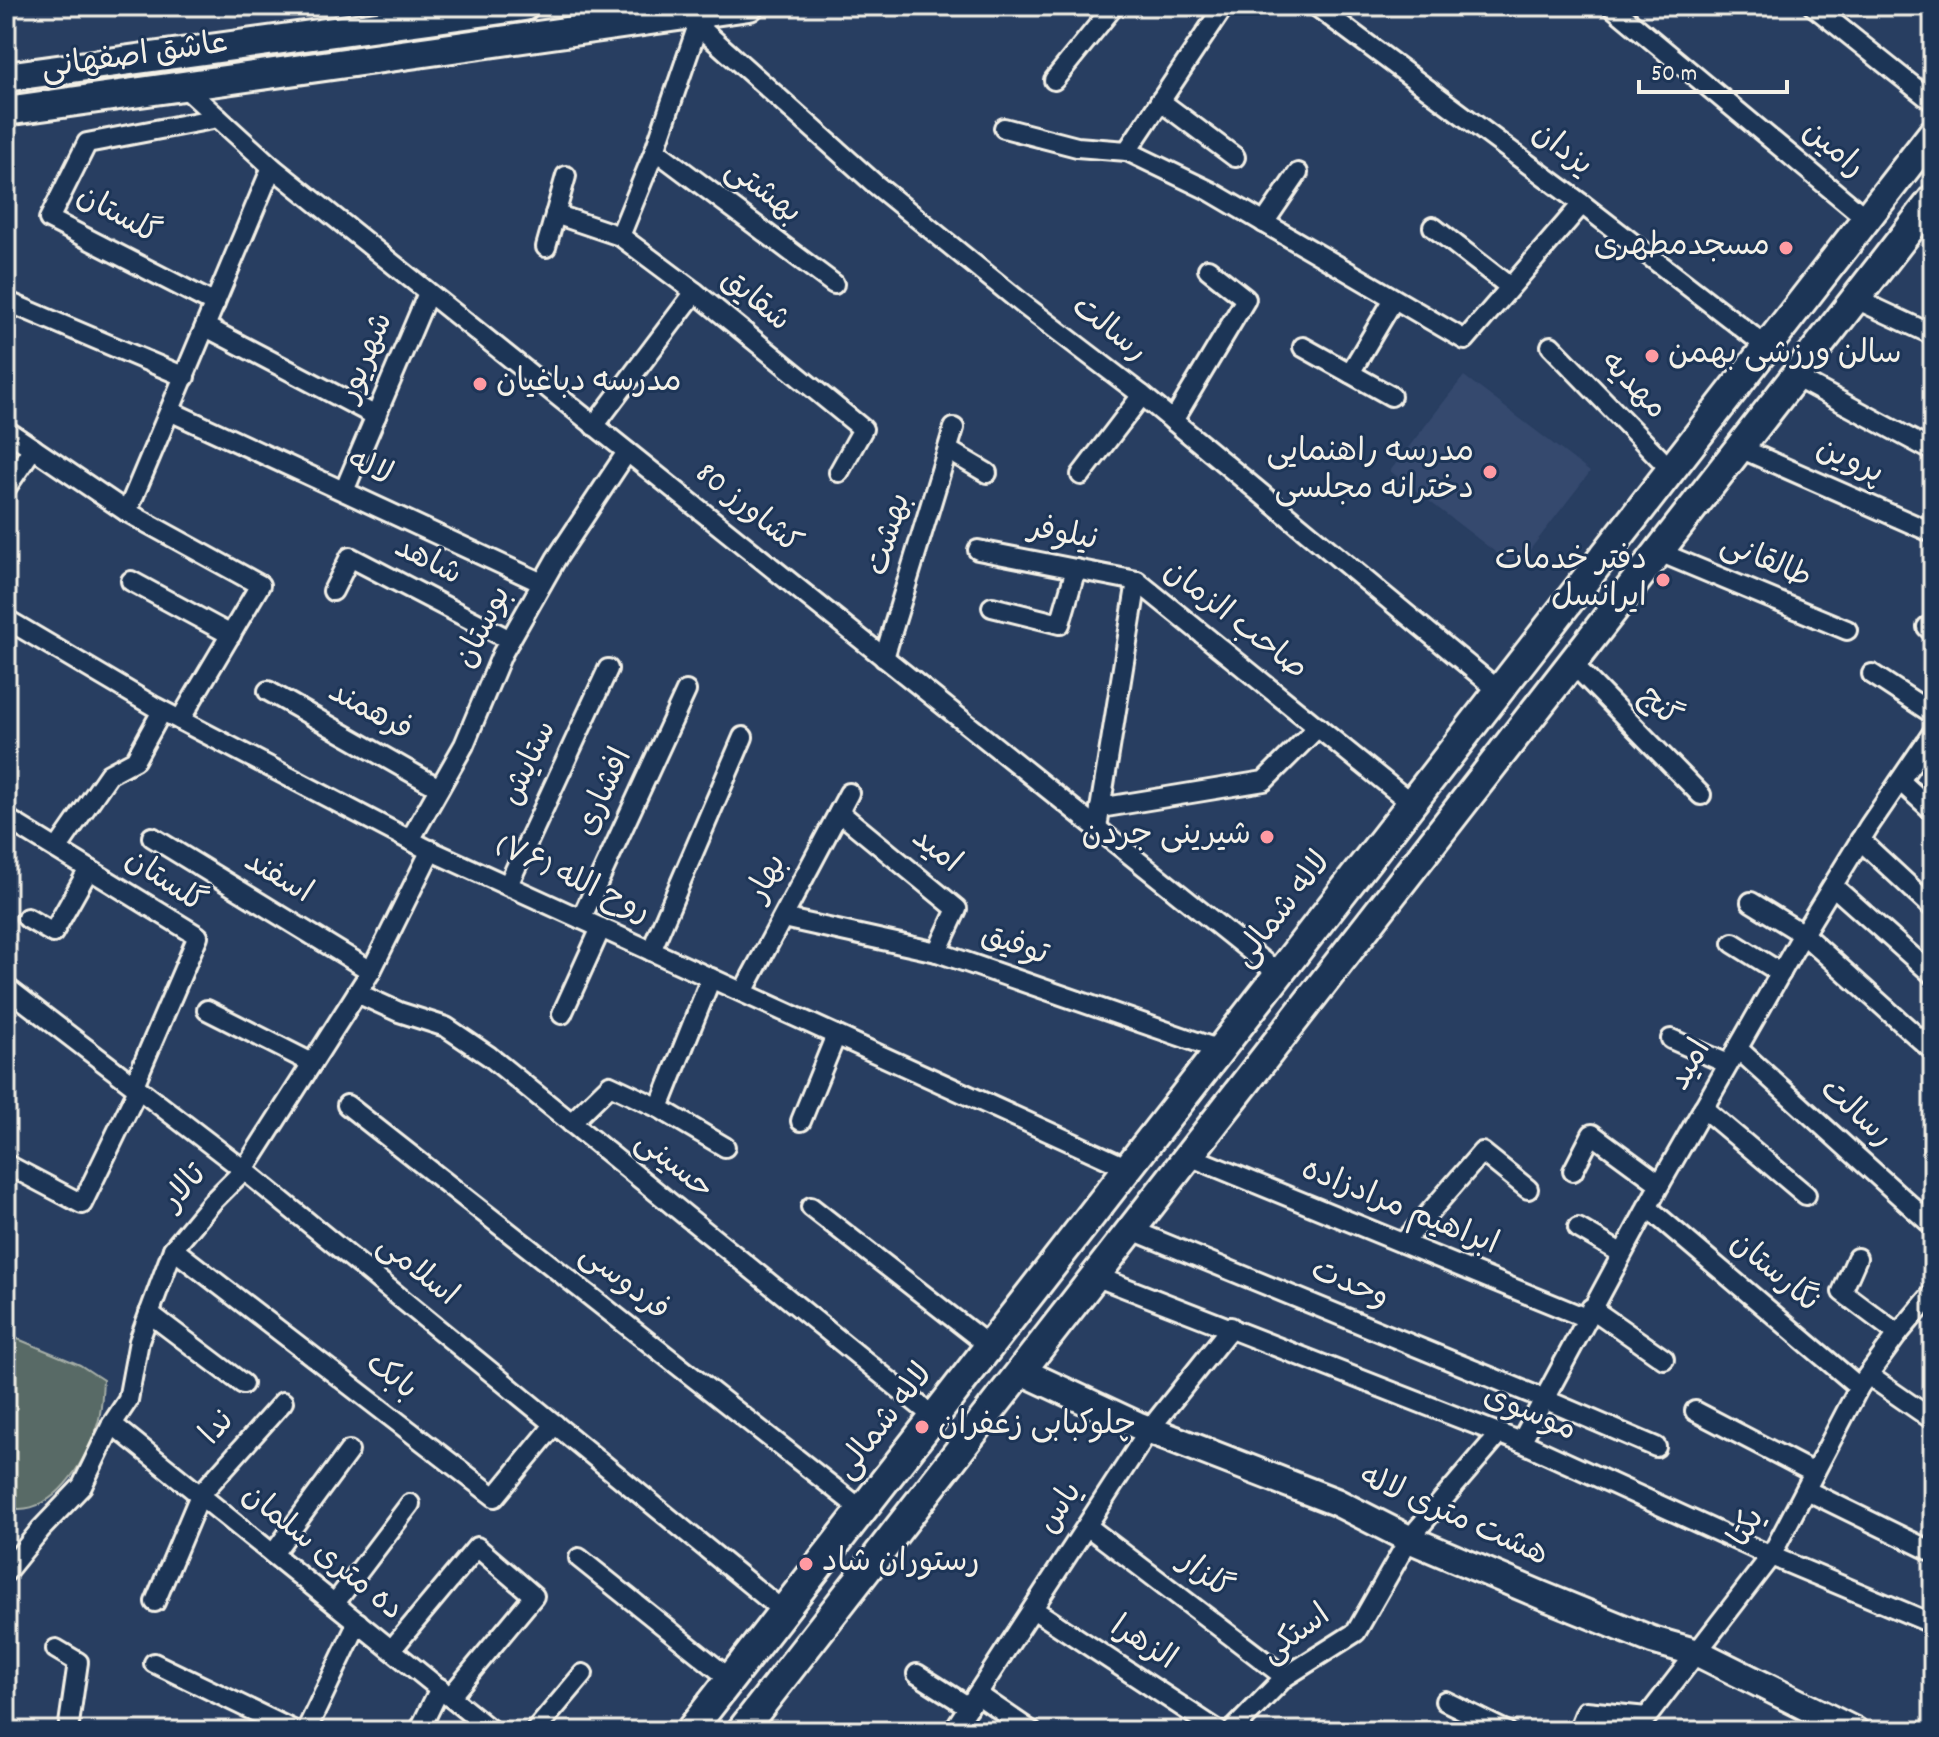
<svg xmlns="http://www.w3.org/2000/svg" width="1939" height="1737" viewBox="0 0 1939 1737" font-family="Dekko,'Playpen Sans Arabic',sans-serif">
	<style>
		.built { fill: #35496e }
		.green { fill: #586b66; stroke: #a6aea7; stroke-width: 2 }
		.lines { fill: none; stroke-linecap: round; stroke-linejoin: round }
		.street-casing { stroke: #f4f1e8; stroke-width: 24 }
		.secondary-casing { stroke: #f4f1e8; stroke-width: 32 }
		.primary-casing { stroke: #f4f1e8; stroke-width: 34 }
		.street { stroke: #1d3557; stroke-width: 18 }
		.secondary { stroke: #1d3557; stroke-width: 26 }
		.primary { stroke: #1d3557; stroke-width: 28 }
		.poi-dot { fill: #ff9aa2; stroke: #1d3557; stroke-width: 3 }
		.labels { text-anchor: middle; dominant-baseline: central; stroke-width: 6; stroke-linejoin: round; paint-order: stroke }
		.street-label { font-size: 32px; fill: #f4f1e8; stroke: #1d3557 }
		.poi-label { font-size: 32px; fill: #f4f1e8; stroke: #1d3557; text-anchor: end }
	</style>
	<rect width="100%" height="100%" fill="#283e61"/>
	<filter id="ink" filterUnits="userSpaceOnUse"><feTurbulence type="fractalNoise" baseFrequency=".0125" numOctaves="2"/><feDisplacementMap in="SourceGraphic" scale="16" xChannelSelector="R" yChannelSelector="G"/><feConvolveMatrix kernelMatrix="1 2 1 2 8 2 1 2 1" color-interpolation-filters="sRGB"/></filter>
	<g filter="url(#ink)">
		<polygon class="built" points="1464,376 1590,472 1516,568 1390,471"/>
		<path class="green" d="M 6,1334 L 80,1365 L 103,1380 C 102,1394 102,1410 98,1423 C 86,1461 53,1520 6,1507 Z"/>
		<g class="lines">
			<defs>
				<g id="street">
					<polyline points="1316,6 1582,204 1767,347"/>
					<polyline points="1611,6 1867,219"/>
					<polyline points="1813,6 1933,102"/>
					<polyline points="686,15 875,184 1024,305 1142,395 1498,690"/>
					<polyline points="1054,80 1114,6"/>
					<polyline points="183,86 272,167 1279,974"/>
					<polyline points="1160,101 1235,157"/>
					<polyline points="1004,128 1077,147 1127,151 1210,191 1465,340 1582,204"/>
					<polyline points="655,150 834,284"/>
					<polyline points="1127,151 1224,6"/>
					<polyline points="555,214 620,236 695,292 863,429 839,472"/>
					<polyline points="1264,223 1298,173"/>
					<polyline points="1433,227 1510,287"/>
					<polyline points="620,236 655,150 698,25"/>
					<polyline points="546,247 566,176"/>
					<polyline points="1856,299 1933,335"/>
					<polyline points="6,301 185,377"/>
					<polyline points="215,304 49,219 87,143 218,118"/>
					<polyline points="206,327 376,416"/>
					<polyline points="1551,346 1671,470"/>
					<polyline points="1303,347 1391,396"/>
					<polyline points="1350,373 1394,299"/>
					<polyline points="1795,377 1933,451"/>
					<polyline points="170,411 542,583"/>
					<polyline points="1173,421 1246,299 1208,269"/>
					<polyline points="594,426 695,292"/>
					<polyline points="6,430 127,512 260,585 180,720"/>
					<polyline points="1740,448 1933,533"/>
					<polyline points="948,450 987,473"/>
					<polyline points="1081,475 1142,395"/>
					<polyline points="6,488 33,448"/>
					<polyline points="344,491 428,293"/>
					<polyline points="127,512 272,167"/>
					<polyline points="978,550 1137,581 1411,803"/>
					<polyline points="1659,552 1847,630"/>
					<polyline points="131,581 231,635"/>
					<polyline points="333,591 350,557 510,640"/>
					<polyline points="992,607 1060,624 1076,569"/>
					<polyline points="6,619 155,707 425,848 1128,1168"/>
					<polyline points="1927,627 1933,633"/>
					<polyline points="884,658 954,428"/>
					<polyline points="1572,663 1701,795"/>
					<polyline points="1872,674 1933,714"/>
					<polyline points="268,691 439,788"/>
					<polyline points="1900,781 1933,811"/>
					<polyline points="1100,808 1264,781 1318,727"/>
					<polyline points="839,812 957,909 937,952"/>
					<polyline points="6,818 198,936 134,1085"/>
					<polyline points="1097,828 1137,581"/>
					<polyline points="152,837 371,971"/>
					<polyline points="410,840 464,745 502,654 556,559 627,452"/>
					<polyline points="1860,840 1933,908"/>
					<polyline points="57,849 109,774 135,760 162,711"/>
					<polyline points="508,885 608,669"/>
					<polyline points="1833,886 1933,975"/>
					<polyline points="1751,902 1803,934 1933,1051"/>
					<polyline points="27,918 53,933 89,869"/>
					<polyline points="783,918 937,952 1220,1050"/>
					<polyline points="581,919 686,691"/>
					<polyline points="1733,943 1781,973"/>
					<polyline points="651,951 743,737"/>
					<polyline points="6,987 244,1170 783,1611"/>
					<polyline points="743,992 849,793"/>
					<polyline points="357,993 399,1012 446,1027 489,1056 934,1417"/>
					<polyline points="207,1010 312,1063"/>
					<polyline points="562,1014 601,928"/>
					<polyline points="1671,1039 1728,1064"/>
					<polyline points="1737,1048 1933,1226"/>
					<polyline points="347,1105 862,1510"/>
					<polyline points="659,1108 711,978"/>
					<polyline points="1703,1108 1806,1195"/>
					<polyline points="801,1121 836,1035"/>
					<polyline points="571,1123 610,1085 659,1108 725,1147"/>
					<polyline points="1189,1156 1586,1318"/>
					<polyline points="6,1164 82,1204 138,1089"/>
					<polyline points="1573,1171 1592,1134 1660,1184"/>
					<polyline points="811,1207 989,1346"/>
					<polyline points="1647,1207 1859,1387"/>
					<polyline points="1578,1228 1621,1253"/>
					<polyline points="1132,1230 1544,1399 1656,1447"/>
					<polyline points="1403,1243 1482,1152 1528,1189"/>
					<polyline points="173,1249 495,1497 555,1424"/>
					<polyline points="1857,1258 1842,1292 1898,1334"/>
					<polyline points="1095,1276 1521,1442 1771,1556 1933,1624"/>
					<polyline points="1591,1308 1664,1359"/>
					<polyline points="149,1313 243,1384"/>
					<polyline points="1868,1375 1933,1420"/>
					<polyline points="1695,1411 1814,1473"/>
					<polyline points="112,1424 492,1731"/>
					<polyline points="1521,1442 1660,1184 1803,934 1869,826 1933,732"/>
					<polyline points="1806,1490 1933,1552"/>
					<polyline points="1087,1526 1285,1677"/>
					<polyline points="273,1554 349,1451"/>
					<polyline points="579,1558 730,1679"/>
					<polyline points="6,1572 41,1529 82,1486 112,1424 128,1400 139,1341 173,1249 212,1202 244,1170 371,971 431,850"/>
					<polyline points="155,1602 200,1495 283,1402"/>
					<polyline points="335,1603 410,1504"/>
					<polyline points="1033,1609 1219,1731"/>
					<polyline points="56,1649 78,1662 68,1731"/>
					<polyline points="392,1649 477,1547 534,1596 450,1697"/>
					<polyline points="154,1663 295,1731"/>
					<polyline points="917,1674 969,1707"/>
					<polyline points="977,1694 1031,1731"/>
					<polyline points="1445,1701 1506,1731"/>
					<polyline points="306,1731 358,1622"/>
					<polyline points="419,1731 440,1688"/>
					<polyline points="535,1731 583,1674"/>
					<polyline points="953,1731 1149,1430 1231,1327"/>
					<polyline points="1232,1731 1285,1677 1356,1632 1409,1539 1499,1434"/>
					<polyline points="1578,1731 1586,1711 1647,1717 1771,1556 1859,1387 1898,1334 1933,1293"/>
				</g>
				<polyline id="secondary" points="1021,1371 1137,1425 1336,1502 1409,1539 1541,1595 1652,1640 1698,1653 1855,1731"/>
				<g id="primary">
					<polyline points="6,77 524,6"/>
					<polyline points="6,111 749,6"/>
					<polyline points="690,1731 1933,133"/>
					<polyline points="741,1731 1933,199"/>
				</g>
			</defs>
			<use href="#street" class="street-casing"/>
			<use href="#secondary" class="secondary-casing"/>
			<use href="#primary" class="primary-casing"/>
			<use href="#street" class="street"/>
			<use href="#secondary" class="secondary"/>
			<use href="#primary" class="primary"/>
		</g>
	</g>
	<g class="poi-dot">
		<circle cx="1786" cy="248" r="8"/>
		<circle cx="1652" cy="356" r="8"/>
		<circle cx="480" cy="384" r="8"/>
		<circle cx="1490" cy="472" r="8"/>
		<circle cx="1663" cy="580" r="8"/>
		<circle cx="1267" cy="837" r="8"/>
		<circle cx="922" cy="1427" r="8"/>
		<circle cx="806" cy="1564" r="8"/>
	</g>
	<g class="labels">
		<g class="street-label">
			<text transform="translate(135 58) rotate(-8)">عاشق اصفهانی</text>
			<text transform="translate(1561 151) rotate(37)">یزدان</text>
			<text transform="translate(1832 151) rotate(40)">رامین</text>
			<text transform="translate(762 193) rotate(37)">بهشتی</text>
			<text transform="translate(117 217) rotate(29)">گلستان</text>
			<text transform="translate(754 302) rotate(39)">شقایق</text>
			<text transform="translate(1108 331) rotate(38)">رسالت</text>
			<text transform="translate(368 358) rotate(-67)">شهریور</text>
			<text transform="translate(1632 387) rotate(46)">مهدیه</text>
			<text transform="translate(1849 463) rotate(24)">پروین</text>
			<text transform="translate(369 470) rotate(25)">لاله</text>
			<text transform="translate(747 510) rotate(39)">کشاورز 80</text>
			<text transform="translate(891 535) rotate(-73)">بهشت</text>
			<text transform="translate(1063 536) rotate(11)">نیلوفر</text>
			<text transform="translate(427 563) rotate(27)">شاهد</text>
			<text transform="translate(1765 563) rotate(23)">طالقانی</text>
			<text transform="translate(1234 622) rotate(38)">صاحب الزمان</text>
			<text transform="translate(485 628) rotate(-63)">بوستان</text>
			<text transform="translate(1658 708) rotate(46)">گنج</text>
			<text transform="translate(369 713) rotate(29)">فرهمند</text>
			<text transform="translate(531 764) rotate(-65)">ستایش</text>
			<text transform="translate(606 793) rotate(-65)">افشاری</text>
			<text transform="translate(935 852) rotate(39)">امید</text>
			<text transform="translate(277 879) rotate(31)">اسفند</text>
			<text transform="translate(769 879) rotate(-62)">بهار</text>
			<text transform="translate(572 881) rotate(25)">روح الله (۷۶)</text>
			<text transform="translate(164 883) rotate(34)">گلستان</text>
			<text transform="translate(1284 911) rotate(-52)">لاله شمالی</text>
			<text transform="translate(1014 947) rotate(19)">توفیق</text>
			<text transform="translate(1692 1066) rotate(-60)">امید</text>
			<text transform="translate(1855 1115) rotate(42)">رسالت</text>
			<text transform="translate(673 1167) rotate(39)">حسینی</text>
			<text transform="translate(186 1189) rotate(-48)">تالار</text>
			<text transform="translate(1399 1209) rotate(22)">ابراهیم مرادزاده</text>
			<text transform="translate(416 1272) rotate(39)">اسلامی</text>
			<text transform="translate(1773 1274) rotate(40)">نگارستان</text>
			<text transform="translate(623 1284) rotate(38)">فردوسی</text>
			<text transform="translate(1349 1286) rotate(22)">وحدت</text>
			<text transform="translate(390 1378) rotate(38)">بابک</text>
			<text transform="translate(1529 1415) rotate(23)">موسوی</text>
			<text transform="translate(886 1423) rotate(-52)">لاله شمالی</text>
			<text transform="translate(219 1429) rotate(-48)">ندا</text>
			<text transform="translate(1062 1509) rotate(-57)">یاس</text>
			<text transform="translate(1453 1518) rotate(24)">هشت متری لاله</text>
			<text transform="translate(1749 1529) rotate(-59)">یکتا</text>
			<text transform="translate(321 1554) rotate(39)">ده متری سلمان</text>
			<text transform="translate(1204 1577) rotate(37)">گلزار</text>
			<text transform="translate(1297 1636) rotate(-36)">استکی</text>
			<text transform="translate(1142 1645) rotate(33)">الزهرا</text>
		</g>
		<g class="poi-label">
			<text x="1770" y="248">مسجدمطهری</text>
			<text x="1668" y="356" text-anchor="start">سالن ورزشی بهمن</text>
			<text x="496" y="384" text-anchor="start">مدرسه دباغیان</text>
			<text x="1474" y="454">مدرسه راهنمایی<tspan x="1474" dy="37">دخترانه مجلسی</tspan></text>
			<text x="1647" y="562">دفتر خدمات<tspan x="1647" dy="37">ایرانسل</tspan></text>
			<text x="1251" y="837">شیرینی جردن</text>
			<text x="938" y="1427" text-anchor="start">چلوکبابی زعفران</text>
			<text x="822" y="1564" text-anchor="start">رستوران شاد</text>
		</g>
	</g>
	<rect width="1939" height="1737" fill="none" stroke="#1d3557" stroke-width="32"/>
	<rect x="16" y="16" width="1907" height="1705" fill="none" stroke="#f4f1e8" stroke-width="3" filter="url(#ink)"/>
	<path d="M1639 80v12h148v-12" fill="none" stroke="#f4f1e8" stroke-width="4"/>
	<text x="1651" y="80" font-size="24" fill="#f4f1e8" stroke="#1d3557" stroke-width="6" paint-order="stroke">50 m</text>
</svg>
